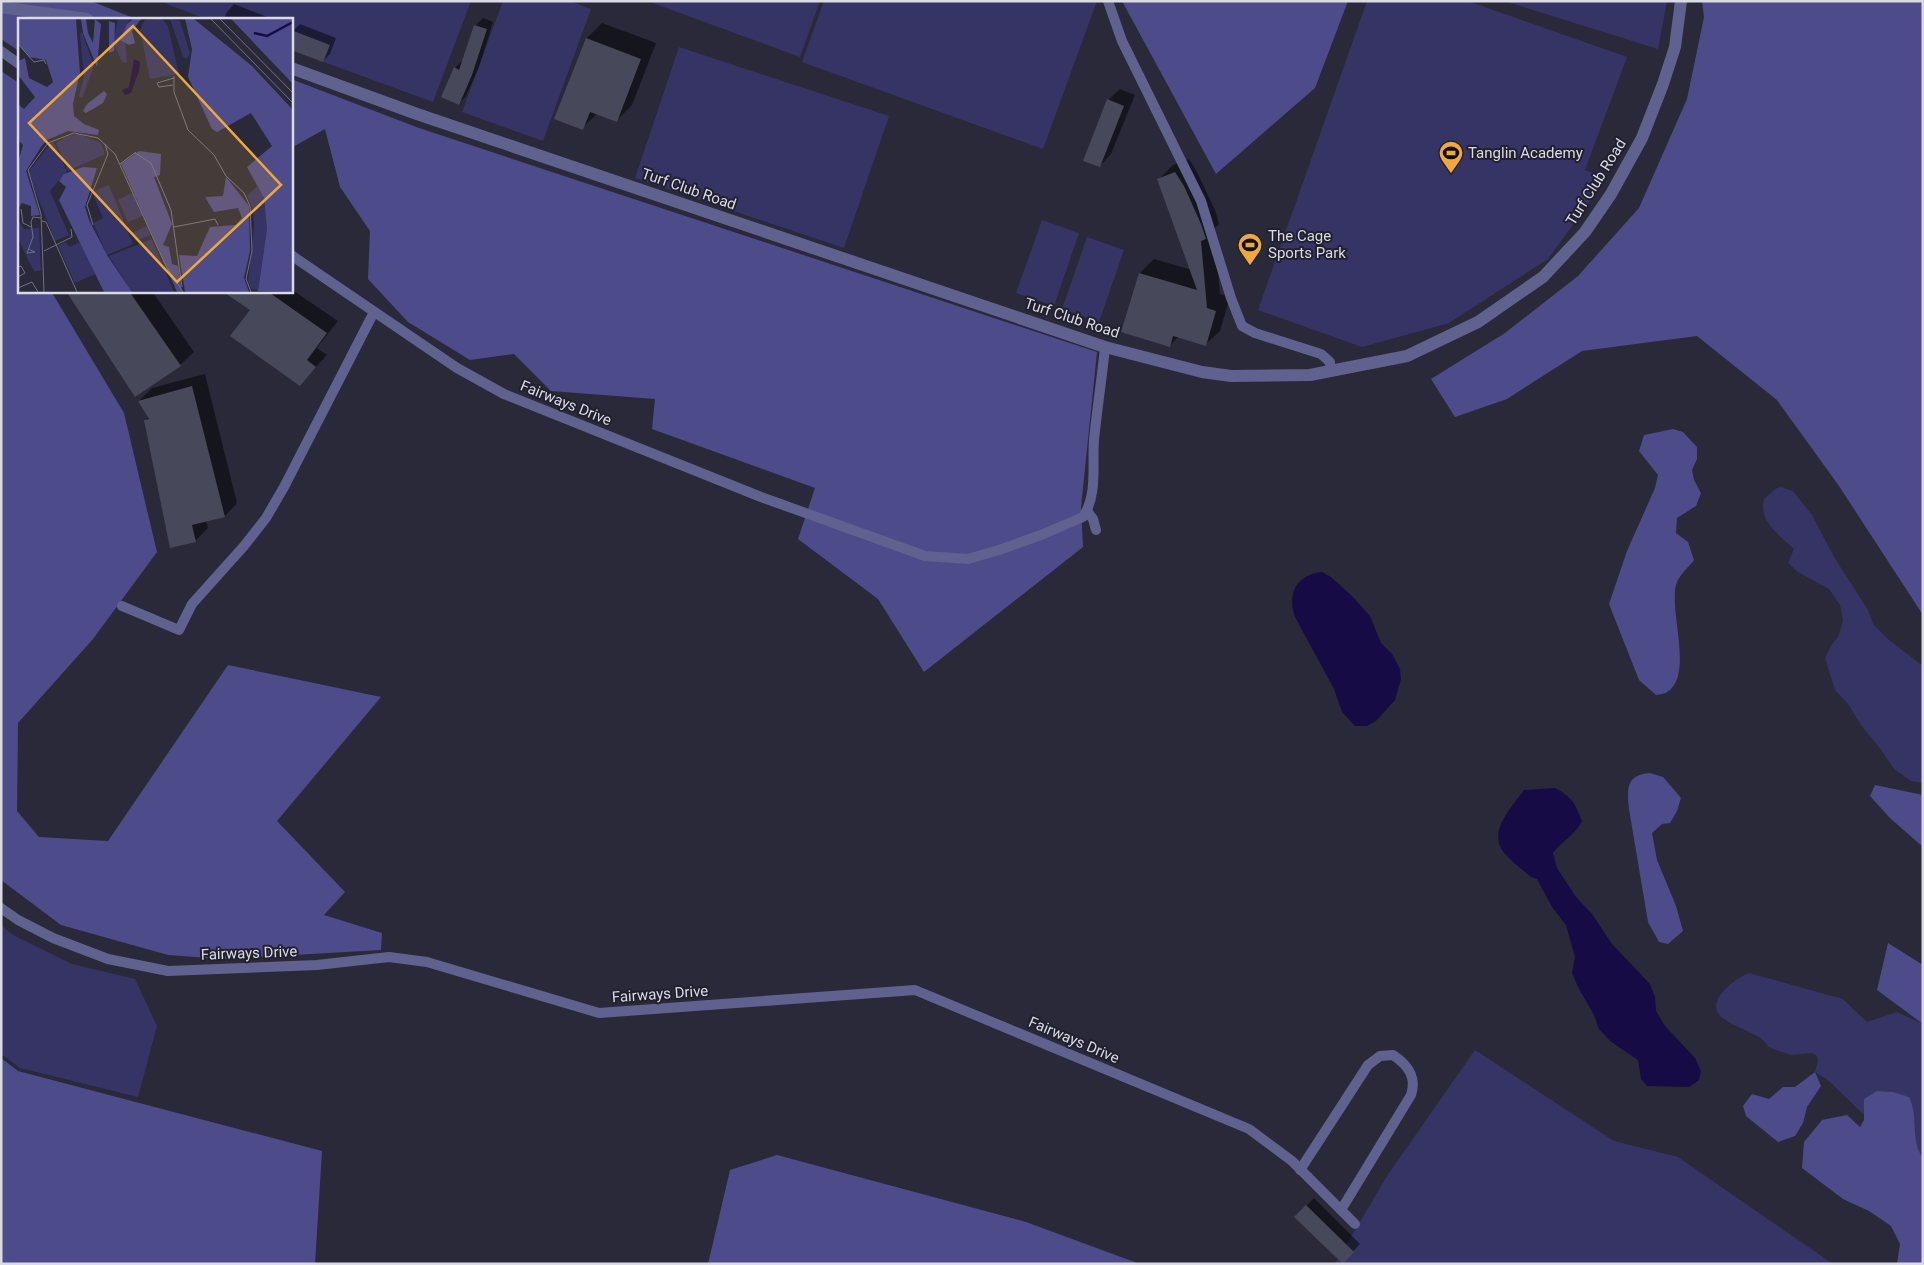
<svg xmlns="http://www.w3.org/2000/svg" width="1924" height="1265" viewBox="0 0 1924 1265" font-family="Roboto,sans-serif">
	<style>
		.green { fill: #363464 }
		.forest { fill: #4e4b8a }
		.water { fill: #170b45 }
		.shadow { fill: #0007 }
		.building { fill: #474859 }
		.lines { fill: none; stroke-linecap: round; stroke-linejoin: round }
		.service { stroke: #61618f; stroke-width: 10 }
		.minor { stroke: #61618f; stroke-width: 12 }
		.labels { text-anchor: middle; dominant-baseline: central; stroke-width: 4; stroke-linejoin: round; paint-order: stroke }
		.poi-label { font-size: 15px; fill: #dadbe5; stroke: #20202f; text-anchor: start }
		.street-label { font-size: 15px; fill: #dadbe5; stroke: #20202f }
		.inset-river { fill: none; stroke: #170b45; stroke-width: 2.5 }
		.inset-road { fill: none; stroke: #70707e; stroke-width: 1 }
		.view { fill: #eea83c; fill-opacity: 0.15; stroke: #eea83c; stroke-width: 2.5 }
		.inset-edge { fill: none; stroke: #dadbe5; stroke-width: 2.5 }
	</style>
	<rect width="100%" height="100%" fill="#292939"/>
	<g class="green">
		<polygon points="159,1 471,1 433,102 291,50 291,19 206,19"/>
		<polygon points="503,1 570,1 591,9 543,141 462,112"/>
		<polygon points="647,1 820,1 800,57"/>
		<polygon points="824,1 1097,1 1043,149 802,62"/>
		<polygon points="1367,1 1468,1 1627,57 1585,170 1606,179 1548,259 1449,323 1362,347 1258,310"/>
		<polygon points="1504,1 1667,1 1658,49"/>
		<polygon points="679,47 889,116 844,248 635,178"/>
		<polygon points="1042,220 1079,233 1054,306 1016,293"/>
		<polygon points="1087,237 1124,250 1099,322 1062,309"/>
		<path d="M 1781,487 L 1793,491 L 1812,515 L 1834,557 L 1868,610 L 1873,624 L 1889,640 L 1923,666 L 1923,783 L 1911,781 L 1894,769 L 1879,747 L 1861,725 L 1848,704 L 1835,690 L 1825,658 L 1832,644 L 1838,637 L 1843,621 L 1840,605 L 1829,589 L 1798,572 L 1788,563 L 1794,549 C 1780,536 1758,521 1764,499 L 1775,489 Z"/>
		<polygon points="1,925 13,935 72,964 135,979 157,1026 138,1097 20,1068 1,1054"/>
		<path d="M 1749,973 L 1843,999 L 1867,1022 L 1897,1012 L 1923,1024 L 1923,1156 L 1907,1141 L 1862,1113 L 1828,1080 L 1815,1072 L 1818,1061 L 1817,1056 L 1812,1053 L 1791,1055 L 1768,1047 C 1763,1028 1698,1025 1721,994 C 1729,984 1738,978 1749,973 Z"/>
		<polygon points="1475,1050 1614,1141 1678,1157 1833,1264 1335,1264 1387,1176"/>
	</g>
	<g class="forest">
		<polygon points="1,1 91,1 136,19 19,19 19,51 1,39"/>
		<polygon points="1122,1 1348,1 1315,88 1216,174"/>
		<polygon points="1702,1 1923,1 1923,615 1839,486 1777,400 1697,336 1582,351 1507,399 1455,417 1431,379 1505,333 1578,276 1639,208 1687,99 1704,17"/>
		<polygon points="1,71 19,83 19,291 51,291 124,413 157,552 93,639 18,723 17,811 39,837 108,841 228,665 381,697 277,821 345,892 324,915 382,933 381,950 223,959 168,955 61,925 1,880"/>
		<polygon points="291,79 419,128 1097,352 1081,507 1083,547 924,672 878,599 798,539 815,488 652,429 655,399 551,391 514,354 470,360 408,322 368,279 370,231 340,187 325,129 291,148"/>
		<path d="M 1673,429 L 1683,432 L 1697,447 L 1697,459 L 1692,470 L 1694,480 L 1701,493 L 1696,506 L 1677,518 L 1676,533 L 1688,542 L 1694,560 C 1689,567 1678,576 1676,585 C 1669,612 1694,676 1667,692 C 1665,694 1660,694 1656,695 L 1639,680 L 1609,604 L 1627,551 L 1655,488 L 1658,475 L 1639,451 L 1644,435 Z"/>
		<path d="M 1650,773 L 1663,777 L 1681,798 L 1677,811 L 1670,823 L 1662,824 L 1652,833 L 1657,860 L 1676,906 L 1683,931 L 1668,944 L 1659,942 L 1648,922 L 1629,809 C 1627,788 1626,775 1650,773 Z"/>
		<polygon points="1875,785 1923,795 1923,847 1890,818 1870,796"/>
		<polygon points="1888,943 1923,965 1923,1024 1877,990"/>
		<polygon points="1,1058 18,1071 322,1151 315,1264 1,1264"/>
		<polygon points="1815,1072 1821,1086 1807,1107 1803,1123 1795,1136 1778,1142 1746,1116 1743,1106 1752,1094 1769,1099 1783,1087 1795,1087"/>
		<path d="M 1877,1091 L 1893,1092 L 1909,1097 C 1919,1116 1910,1143 1923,1157 L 1923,1264 L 1897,1264 L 1900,1244 L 1891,1226 L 1869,1211 L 1843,1199 L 1802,1168 L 1804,1142 L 1822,1120 L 1847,1115 L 1860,1127 L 1864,1120 L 1864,1099 Z"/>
		<polygon points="777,1155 1026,1222 1140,1264 708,1264 730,1170"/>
	</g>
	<g class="water">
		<path d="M 1322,572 L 1331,577 L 1352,596 L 1370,616 L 1381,643 L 1392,654 L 1400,669 L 1401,679 L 1395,700 L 1376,721 L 1367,726 L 1355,726 L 1342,712 L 1334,689 L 1295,617 C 1287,593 1296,575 1322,572 Z"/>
		<path d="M 1555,788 C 1572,797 1575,803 1582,821 C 1576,834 1562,841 1553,853 L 1557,868 L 1576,897 L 1592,914 L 1612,944 L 1650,984 L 1655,997 L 1656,1011 L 1665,1026 L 1695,1058 L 1701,1071 L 1699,1080 L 1689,1087 L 1647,1086 L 1641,1079 L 1638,1060 L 1610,1041 L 1599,1029 L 1594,1015 L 1578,987 L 1572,973 L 1575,957 L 1566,925 L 1552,907 L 1537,879 L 1531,877 C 1522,869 1509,860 1502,850 C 1489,829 1513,806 1524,790 Z"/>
	</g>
	<g class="shadow">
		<polygon points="234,4 270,18 224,19 227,12"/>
		<polygon points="483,18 493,22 479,67 466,96 459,103 455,68 462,61 463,61 475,26"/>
		<polygon points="602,23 656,43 632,105 617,120 598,113 582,128 587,38"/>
		<polygon points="300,24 336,38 330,54 323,61 293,31"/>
		<polygon points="1120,89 1135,95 1111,154 1100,166 1108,100"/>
		<polygon points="1189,159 1197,172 1215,210 1219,224 1214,229 1220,294 1230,297 1220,331 1205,345 1178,337 1170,345 1140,273 1154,259 1192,270 1159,179 1173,165"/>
		<polygon points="291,289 338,321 317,348 327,355 300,384 252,310 224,291 291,291"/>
		<polygon points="72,291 152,291 194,352 180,365"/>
		<polygon points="205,374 237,503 225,516 206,520 208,528 195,541 145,421 149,416 139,401 152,388"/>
		<polygon points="1314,1198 1360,1244 1342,1263 1296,1217"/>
	</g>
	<g class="building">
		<polygon points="474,25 487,29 472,75 459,105 441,97 454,67 459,70"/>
		<polygon points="291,30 330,45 323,62 291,50"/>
		<polygon points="586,38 641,59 617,122 590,112 583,130 554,119"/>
		<polygon points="1107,99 1124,106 1100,167 1083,161"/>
		<polygon points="1175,172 1184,186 1201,224 1206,239 1201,241 1207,308 1216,311 1206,346 1173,336 1170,347 1121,332 1139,273 1197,290 1157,179"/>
		<polygon points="66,291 129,291 181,366 135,397"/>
		<polygon points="222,291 267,291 327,333 307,360 316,367 300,386 230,336 250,310"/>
		<polygon points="192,386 225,517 192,525 196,542 170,548 144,420 149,419 138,401"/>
		<polygon points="1306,1205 1354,1252 1343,1264 1294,1217"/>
	</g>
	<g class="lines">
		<g class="service">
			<polyline points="1108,1 1122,41 1201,201 1231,298 1242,326 1255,333 1321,354 1330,362 1330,370"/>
			<polyline points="1,51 19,64"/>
			<path d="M 291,255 L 457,368 L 504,394 L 761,497 L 925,556 L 968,559 L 999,550 L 1041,535 L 1083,517 C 1098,494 1092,465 1094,440 C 1097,409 1102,378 1105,347"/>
			<polyline points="1087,511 1093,519 1096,530"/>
			<polyline points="122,606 179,630 192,604 244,546 266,518 284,487 374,312"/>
			<polyline points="1,908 18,920 53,938 108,959 168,971 317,965 389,957 427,962 599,1013 915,990 1249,1129 1292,1161 1355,1224"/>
			<path d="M 1300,1170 L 1368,1065 L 1380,1056 L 1393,1055 C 1408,1065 1417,1077 1411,1095 L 1341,1210"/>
		</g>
		<g class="minor">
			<polyline points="1,7 87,19"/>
			<polyline points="291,68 417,114 1105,347 1202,372 1231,376 1310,375 1407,356 1478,322 1543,277 1585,232 1611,194 1642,138 1663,84 1675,47 1681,1"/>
		</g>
	</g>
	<defs>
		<symbol id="stadium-pin" viewBox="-11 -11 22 30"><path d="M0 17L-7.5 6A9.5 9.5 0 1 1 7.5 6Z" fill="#eea83c" stroke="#20202f"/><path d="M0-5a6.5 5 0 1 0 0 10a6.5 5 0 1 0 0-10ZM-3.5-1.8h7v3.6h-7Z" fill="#111"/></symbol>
	</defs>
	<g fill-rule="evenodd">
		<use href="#stadium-pin" x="1437" y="139" width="28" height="38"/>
		<use href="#stadium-pin" x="1236" y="231" width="28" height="38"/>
	</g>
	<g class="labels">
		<g class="poi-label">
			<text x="1468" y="153">Tanglin Academy</text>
			<text x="1268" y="236">The Cage<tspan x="1268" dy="17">Sports Park</tspan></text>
		</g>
		<g class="street-label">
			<text transform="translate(1596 182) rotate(-58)">Turf Club Road</text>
			<text transform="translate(689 189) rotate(19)">Turf Club Road</text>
			<text transform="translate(1072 318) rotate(18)">Turf Club Road</text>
			<text transform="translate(566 403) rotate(22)">Fairways Drive</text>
			<text transform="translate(249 953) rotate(-2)">Fairways Drive</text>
			<text transform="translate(660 994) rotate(-4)">Fairways Drive</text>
			<text transform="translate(1074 1040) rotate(23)">Fairways Drive</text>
		</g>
	</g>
	<g transform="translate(18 18)">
		<rect width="275" height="275" fill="#292939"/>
		<path d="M 100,1 L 112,1 L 106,12 L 109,45 L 104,44 L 95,24 ZM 144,1 L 150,8 L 161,56 L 132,61 L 122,12 L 127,2 ZM 152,1 L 162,3 L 172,35 L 169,41 L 165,39 ZM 64,14 L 76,48 L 64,80 L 61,78 L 66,59 L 62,16 ZM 61,116 L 83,125 L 87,136 L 50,153 L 38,125 L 50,118 ZM 35,123 L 49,153 L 32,173 L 51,217 L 37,223 L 10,154 ZM 91,167 L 115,226 L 89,237 L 75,205 L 85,200 L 74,174 ZM 239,168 L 246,180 L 249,211 L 240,272 L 233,271 L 230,264 L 236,208 L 235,191 L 229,178 ZM 114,175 L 125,198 L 110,204 L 100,182 ZM 0,201 L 6,211 L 21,210 L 23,253 L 16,253 L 10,242 L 0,220 ZM 129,208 L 132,217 L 118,223 L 114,215 ZM 134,221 L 156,274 L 114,274 L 91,238 ZM 48,224 L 51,229 L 62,224 L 77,256 L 57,265 L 40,228 Z" fill="#363464"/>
		<path d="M 0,1 L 58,1 L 62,55 L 55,86 L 56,98 L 66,106 L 81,112 L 80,117 L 50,113 L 29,122 L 23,129 L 8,153 L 22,197 L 13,198 L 13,188 L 4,185 L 0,191 L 0,144 L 5,127 L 0,122 L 0,86 L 6,91 L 17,79 L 0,57 L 0,43 L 7,40 L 11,60 L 29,69 L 35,64 L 28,42 L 11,39 L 0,26 ZM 63,1 L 68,1 L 70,15 L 75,25 L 77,1 L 83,6 L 79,49 L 65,15 ZM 115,1 L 123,1 L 114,13 L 117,25 L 111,27 L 102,22 L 109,6 ZM 167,1 L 176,1 L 234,48 L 275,92 L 275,274 L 240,273 L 249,211 L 246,180 L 229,149 L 254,128 L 233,95 L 199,114 L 194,111 L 170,59 L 174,31 ZM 213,1 L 275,1 L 275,66 L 217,5 ZM 91,3 L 97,5 L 96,33 L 91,35 ZM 86,73 L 89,76 L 85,85 L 68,95 L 65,93 L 69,86 ZM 121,133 L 143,136 L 142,157 L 136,159 L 154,206 L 145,227 L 151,229 L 154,246 L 160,248 L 164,274 L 159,274 L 103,146 ZM 65,149 L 79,150 L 67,189 L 71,202 L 89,237 L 114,274 L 86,274 L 41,182 L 48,169 L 41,163 L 46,156 ZM 208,159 L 231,188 L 232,233 L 226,260 L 231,274 L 167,274 L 161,237 L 179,238 L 192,209 L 217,207 L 224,200 L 220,190 L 196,194 L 187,179 L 205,178 Z" fill="#4e4b8a"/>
		<path d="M 116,41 L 122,44 L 121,53 L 113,75 L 107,77 L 104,72 L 111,69 Z" fill="#170b45"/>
		<path class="inset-river" d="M 236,15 L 249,18 L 275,4"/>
		<path class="inset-road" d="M 193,1 L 275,85M 202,1 L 275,75M 0,26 L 16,44 L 26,42 L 28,46M 156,58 L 156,74 L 170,112 L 196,137 L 208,158 L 226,175 L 232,188 L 234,233 L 228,261 L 233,274M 155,67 L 141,69 L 139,65 L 156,60M 117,135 L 133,145 L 153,192 L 164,269M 102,146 L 118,134M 3,191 L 5,205 L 13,209M 24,203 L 28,204 L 59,274M 75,207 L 69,187 L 90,136 L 87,126M 156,209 L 197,201 L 200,207M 10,231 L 17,234 L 9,235 L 15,219 L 13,204 L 15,199 L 23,200M 26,233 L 54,219 L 53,211M 0,249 L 3,248 L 7,255 L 0,259M 0,270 L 14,264 L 20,274M 26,274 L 23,196 L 10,152 L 30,125 L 56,115 L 80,120 L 97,136 L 147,246 L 165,274"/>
		<path class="view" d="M 115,8 L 263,167 L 159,264 L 11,105 Z"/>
		<rect width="275" height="275" class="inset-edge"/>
	</g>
	<rect width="1924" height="1265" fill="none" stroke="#dadbe5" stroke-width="5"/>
</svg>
